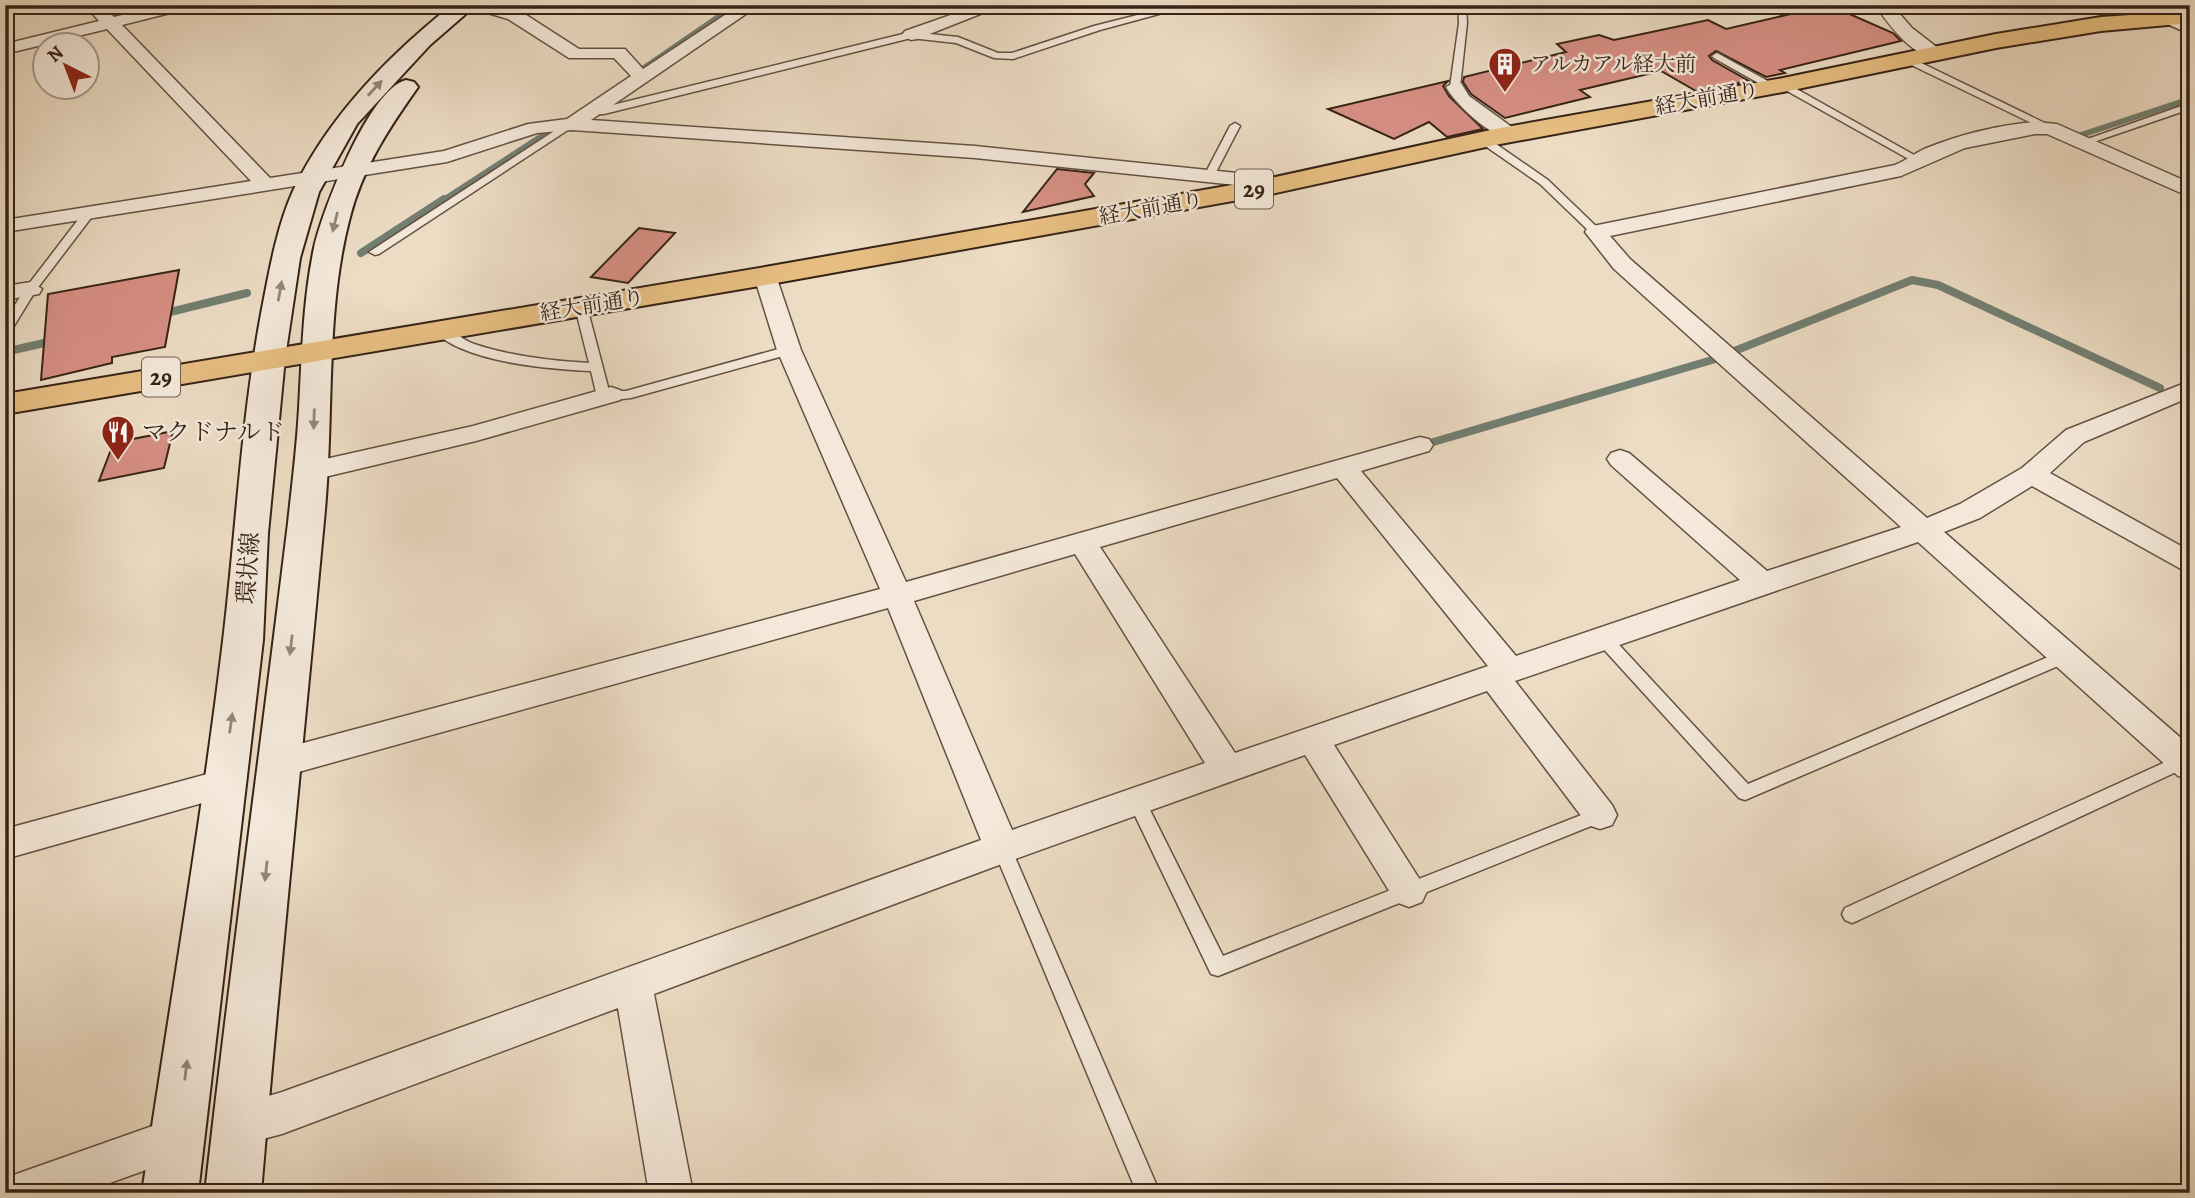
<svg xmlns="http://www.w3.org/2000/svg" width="2195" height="1198" viewBox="0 0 2195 1198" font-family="Alegreya,'Noto Serif JP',serif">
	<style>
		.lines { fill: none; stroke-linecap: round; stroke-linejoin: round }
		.stream-far1 { stroke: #727f72; stroke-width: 6 }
		.stream { stroke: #727f72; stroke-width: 8 }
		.building { fill: #d79085; stroke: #362317; stroke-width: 2 }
		.lane-casing { stroke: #645142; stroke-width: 3 }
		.street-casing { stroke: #645142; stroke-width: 3 }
		.secondary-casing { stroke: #362317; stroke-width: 4 }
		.primary-casing { stroke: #362317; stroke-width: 4 }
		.lane { fill: #f3e8d9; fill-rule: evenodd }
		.street { fill: #f3e8d9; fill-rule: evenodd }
		.secondary { fill: #f3e8d9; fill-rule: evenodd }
		.primary { fill: #e6be82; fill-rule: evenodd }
		.oneway { fill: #948678 }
		.labels { text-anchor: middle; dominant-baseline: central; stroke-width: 5; stroke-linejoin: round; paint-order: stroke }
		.far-poi-label { font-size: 21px; fill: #362317; stroke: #f3e8d9; text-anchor: start }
		.far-street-label { font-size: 21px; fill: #362317; stroke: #f3e8d9 }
		.shield { fill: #f3e8d9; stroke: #6f5e51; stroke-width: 2 }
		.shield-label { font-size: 23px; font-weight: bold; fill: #362317 }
		.poi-label { font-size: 24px; fill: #362317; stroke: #f3e8d9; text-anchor: start }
		.street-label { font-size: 24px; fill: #362317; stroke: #f3e8d9 }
	</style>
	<rect width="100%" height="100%" fill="#ecdcc4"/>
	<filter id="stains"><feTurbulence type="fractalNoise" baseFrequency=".00286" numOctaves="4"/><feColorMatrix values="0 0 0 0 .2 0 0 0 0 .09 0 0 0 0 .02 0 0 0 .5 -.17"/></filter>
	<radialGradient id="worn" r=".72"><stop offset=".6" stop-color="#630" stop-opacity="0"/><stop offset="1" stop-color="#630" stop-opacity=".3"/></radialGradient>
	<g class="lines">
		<g class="stream-far1">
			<polyline points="634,75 736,5"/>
			<polyline points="2081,135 2190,99"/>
			<polyline points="442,201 545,134"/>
		</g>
		<g class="stream">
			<polyline points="361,253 444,199"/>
			<polyline points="158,315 247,293"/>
			<polyline points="5,352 57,340"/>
			<polyline points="1430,443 1712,360 1912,280 1938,285 2160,388"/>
		</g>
	</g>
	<g class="building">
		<polygon points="1829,5 1893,33 1901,41 1780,70 1785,73 1766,77 1716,51 1709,56 1712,60 1749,81 1696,91 1661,71 1580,90 1590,97 1505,118 1471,94 1463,82 1464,77 1566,52 1557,44 1599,35 1614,40 1708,20 1726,29"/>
		<polygon points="1448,81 1443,86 1449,96 1483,129 1447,137 1429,122 1394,139 1328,109"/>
		<polygon points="1057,169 1094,173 1085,184 1094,196 1023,212"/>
		<polygon points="639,228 675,233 628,283 591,277"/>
		<polygon points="179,270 165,347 112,357 112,363 41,380 48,294"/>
		<polygon points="173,431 164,468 99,481 112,447 121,445 123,441"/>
	</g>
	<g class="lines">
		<defs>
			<g id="lane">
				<polygon points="723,5 734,5 745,12 738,14"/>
				<polygon points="1177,5 1192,5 1100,30 1013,59 994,58 956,43 911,38 604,114 593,114 588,111 911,32 958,37 998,53 1012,53 1094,26"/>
				<polygon points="1458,5 1466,5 1467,23 1460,87 1455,90 1450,87 1459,23"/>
				<polygon points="2160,17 2166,17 2190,28 2190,34 2160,21"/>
				<polygon points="1717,53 1775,85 1777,87 1769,89 1714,58 1712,56"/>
				<polygon points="1901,56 1907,56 2055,128 2046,130 1901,60"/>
				<polygon points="1780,83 1786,83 1923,160 1914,162 1780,87"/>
				<polygon points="2190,103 2190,109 2088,144 2079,142"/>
				<polygon points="568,122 577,124 379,254 375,255 369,252"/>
				<polygon points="1235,123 1240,126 1214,176 1205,178 1204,176 1230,126"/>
				<polygon points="1478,137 1486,137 1548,180 1600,230 1600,234 1592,234 1540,184 1478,141"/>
				<polygon points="84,212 94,214 36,290 9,334 5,335 5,321 25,289"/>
				<path d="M 581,303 L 587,307 L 609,391 L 626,391 L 789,346 L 795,350 L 794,353 L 631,398 L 604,401 L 597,397 L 591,371 C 549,369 462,362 433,330 L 435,327 C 447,325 462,340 474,344 C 510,356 551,361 589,363 L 575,307 Z"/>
				<polygon points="1604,633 1610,635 1748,784 2060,652 2072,652 2074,656 2072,660 1745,800 1739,798 1598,643 1596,639 1598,635"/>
				<polygon points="2183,754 2189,756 2189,766 1859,920 1852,923 1845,920 1842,914 1845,908"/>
				<polygon points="1137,793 1143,796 1223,956 1594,810 1600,807 1606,810 1609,815 1606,820 1218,976 1211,974 1128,801 1131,796"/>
				<polygon points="1002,840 1009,842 1011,848 1160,1193 1137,1193 993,848 995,842"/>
			</g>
			<g id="street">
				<polygon points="85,5 102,5 114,17 163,5 192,5 190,8 122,25 270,178 444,151 528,124 567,119 631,76 614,58 569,58 508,19 481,11 481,5 520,11 579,49 625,49 643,69 740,5 759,5 591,120 975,146 1237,173 1273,183 1276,187 1266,193 1236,185 975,158 572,130 537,133 447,162 5,232 5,220 251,181 107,29 5,54 5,44 99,21"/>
				<polygon points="979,5 1003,5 917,39 911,40 902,35 905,31"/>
				<path d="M 1875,5 L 1892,5 L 1912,28 L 1943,52 L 1940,56 C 1915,62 1888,23 1875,5 Z"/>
				<path d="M 1455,82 L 1461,83 L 1469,96 L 1516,130 L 1519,134 L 1516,138 C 1496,143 1455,104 1446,87 Z"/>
				<path d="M 2035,122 L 2057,124 L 2190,183 L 2190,197 L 2047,134 L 2035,134 L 1965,148 L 1901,176 L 1610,236 L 1630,259 L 1927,518 L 1960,504 L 2022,468 L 2066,430 L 2190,381 L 2190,397 L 2084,442 L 2050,473 L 2190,551 L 2190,574 L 2032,486 L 1980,518 L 1944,532 L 2190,746 L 2190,779 L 2178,776 L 1918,542 L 1515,681 L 1612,805 L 1617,815 L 1612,825 L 1600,829 L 1588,825 L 1487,691 L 1334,745 L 1427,891 L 1422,902 L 1409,907 L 1396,902 L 1305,755 L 1015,859 L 654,994 L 693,1193 L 649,1193 L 618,1008 L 282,1134 L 240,1145 L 225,1139 L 219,1124 L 225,1109 L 282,1092 L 981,840 L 888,608 L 277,778 L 265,774 L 260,764 L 265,754 L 277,750 L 880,589 L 777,350 L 754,276 L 757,271 L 773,271 L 776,276 L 801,350 L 906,582 L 1420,437 L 1429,439 L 1433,445 L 1429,451 L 1361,471 L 1516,656 L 1740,580 L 1611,465 L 1607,459 L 1611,453 L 1620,450 L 1629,453 L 1767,571 L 1901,527 L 1614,269 L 1585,232 L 1588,227 L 1895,165 C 1905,161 1914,154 1924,149 C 1959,135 1998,125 2035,122 ZM 1337,478 L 1488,666 L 1235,753 L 1100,547 ZM 1075,554 L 1205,763 L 1012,830 L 914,601 Z"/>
				<polygon points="31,282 42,289 39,294 5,300 5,286"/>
				<polygon points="611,387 620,390 624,395 620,400 476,441 312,480 303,477 299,471 303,465 312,462 473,426"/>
				<polygon points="222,770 234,774 239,784 234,794 5,859 5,829"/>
				<polygon points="178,1117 193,1123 199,1138 193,1153 82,1193 5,1193 5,1178"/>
			</g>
			<g id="secondary">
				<path d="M 452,5 L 476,5 L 430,45 L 357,124 L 319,192 L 300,258 L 285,358 L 268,533 L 263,640 L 198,1193 L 142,1193 C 169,1009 201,825 223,641 C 236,532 241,422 261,314 C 269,273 276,229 293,191 C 328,117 389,55 452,5 Z"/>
				<path d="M 406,80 L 414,82 L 418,87 C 389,128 363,167 350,217 C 325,311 334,413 325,510 C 304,737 280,965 261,1193 L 205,1193 C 230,969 261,746 288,523 C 292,485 297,447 299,408 C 302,355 303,300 314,248 C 322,211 369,89 406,80 Z"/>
			</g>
			<polygon id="primary" points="2190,11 2190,23 2101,31 1996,48 1783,92 1495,145 1266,195 765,285 5,414 5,394 765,267 1266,179 1495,129 1783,78 1996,34 2101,17"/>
		</defs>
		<use href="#lane" class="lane-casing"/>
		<use href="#street" class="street-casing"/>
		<use href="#secondary" class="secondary-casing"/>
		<use href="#primary" class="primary-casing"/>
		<use href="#lane" class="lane"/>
		<use href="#street" class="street"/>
		<use href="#secondary" class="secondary"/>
		<use href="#primary" class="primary"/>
	</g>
	<defs><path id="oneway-solid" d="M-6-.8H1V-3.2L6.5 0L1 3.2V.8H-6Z" transform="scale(1.75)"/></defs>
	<g class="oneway">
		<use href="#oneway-solid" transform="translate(375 88) rotate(-47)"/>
		<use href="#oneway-solid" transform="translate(335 222) rotate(104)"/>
		<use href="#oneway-solid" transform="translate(280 291) rotate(-80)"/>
		<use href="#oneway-solid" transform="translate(314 419) rotate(92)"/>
		<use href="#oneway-solid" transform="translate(291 645) rotate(97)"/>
		<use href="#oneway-solid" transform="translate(231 723) rotate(-82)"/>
		<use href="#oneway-solid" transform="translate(266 871) rotate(96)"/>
		<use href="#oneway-solid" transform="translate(186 1070) rotate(-83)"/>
	</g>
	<defs>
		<symbol id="building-pin" viewBox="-11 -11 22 30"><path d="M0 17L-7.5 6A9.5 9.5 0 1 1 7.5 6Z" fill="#8f2418" stroke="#f3e8d9"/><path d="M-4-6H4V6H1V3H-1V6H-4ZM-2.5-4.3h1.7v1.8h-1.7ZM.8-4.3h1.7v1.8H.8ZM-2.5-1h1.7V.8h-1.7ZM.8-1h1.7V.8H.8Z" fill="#fff"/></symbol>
		<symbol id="restaurant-pin" viewBox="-11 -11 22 30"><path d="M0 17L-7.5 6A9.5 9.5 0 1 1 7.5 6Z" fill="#8f2418" stroke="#f3e8d9"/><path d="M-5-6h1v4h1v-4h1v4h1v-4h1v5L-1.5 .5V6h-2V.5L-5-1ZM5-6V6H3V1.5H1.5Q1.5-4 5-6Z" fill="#fff"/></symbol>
	</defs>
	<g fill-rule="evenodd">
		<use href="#building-pin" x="1486" y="45" width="38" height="52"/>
		<use href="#restaurant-pin" x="99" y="413" width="38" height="52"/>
	</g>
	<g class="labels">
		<g class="far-poi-label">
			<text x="1530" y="64">アルカアル経大前</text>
		</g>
		<g class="far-street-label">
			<text transform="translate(1707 98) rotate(-10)">経大前通り</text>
			<text transform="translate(1151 208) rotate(-10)">経大前通り</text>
			<text transform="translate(592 305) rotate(-9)">経大前通り</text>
		</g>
		<g class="shield">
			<rect x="1235" y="169.5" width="38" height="39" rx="5"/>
			<rect x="142" y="357.5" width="38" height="39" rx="5"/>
		</g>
		<g class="shield-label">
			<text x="1254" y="189">29</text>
			<text x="161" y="377">29</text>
		</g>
		<g class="poi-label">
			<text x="142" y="432">マクドナルド</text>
		</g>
		<g class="street-label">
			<text transform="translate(248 568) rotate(-86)">環状線</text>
		</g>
	</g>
	<rect width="2195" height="1198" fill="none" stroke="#ecdcc4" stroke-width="28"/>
	<rect x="7" y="7" width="2181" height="1184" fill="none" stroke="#362317" stroke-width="3.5"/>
	<rect x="14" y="14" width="2167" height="1170" fill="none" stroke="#362317" stroke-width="2"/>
	<g transform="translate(66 66) rotate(318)"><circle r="33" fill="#f3e8d9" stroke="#a7998b" stroke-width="2"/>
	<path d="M0-5L12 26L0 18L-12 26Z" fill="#8f2418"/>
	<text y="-10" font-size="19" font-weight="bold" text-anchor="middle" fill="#362317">N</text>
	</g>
	<rect width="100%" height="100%" filter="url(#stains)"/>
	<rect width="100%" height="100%" fill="url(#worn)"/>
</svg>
